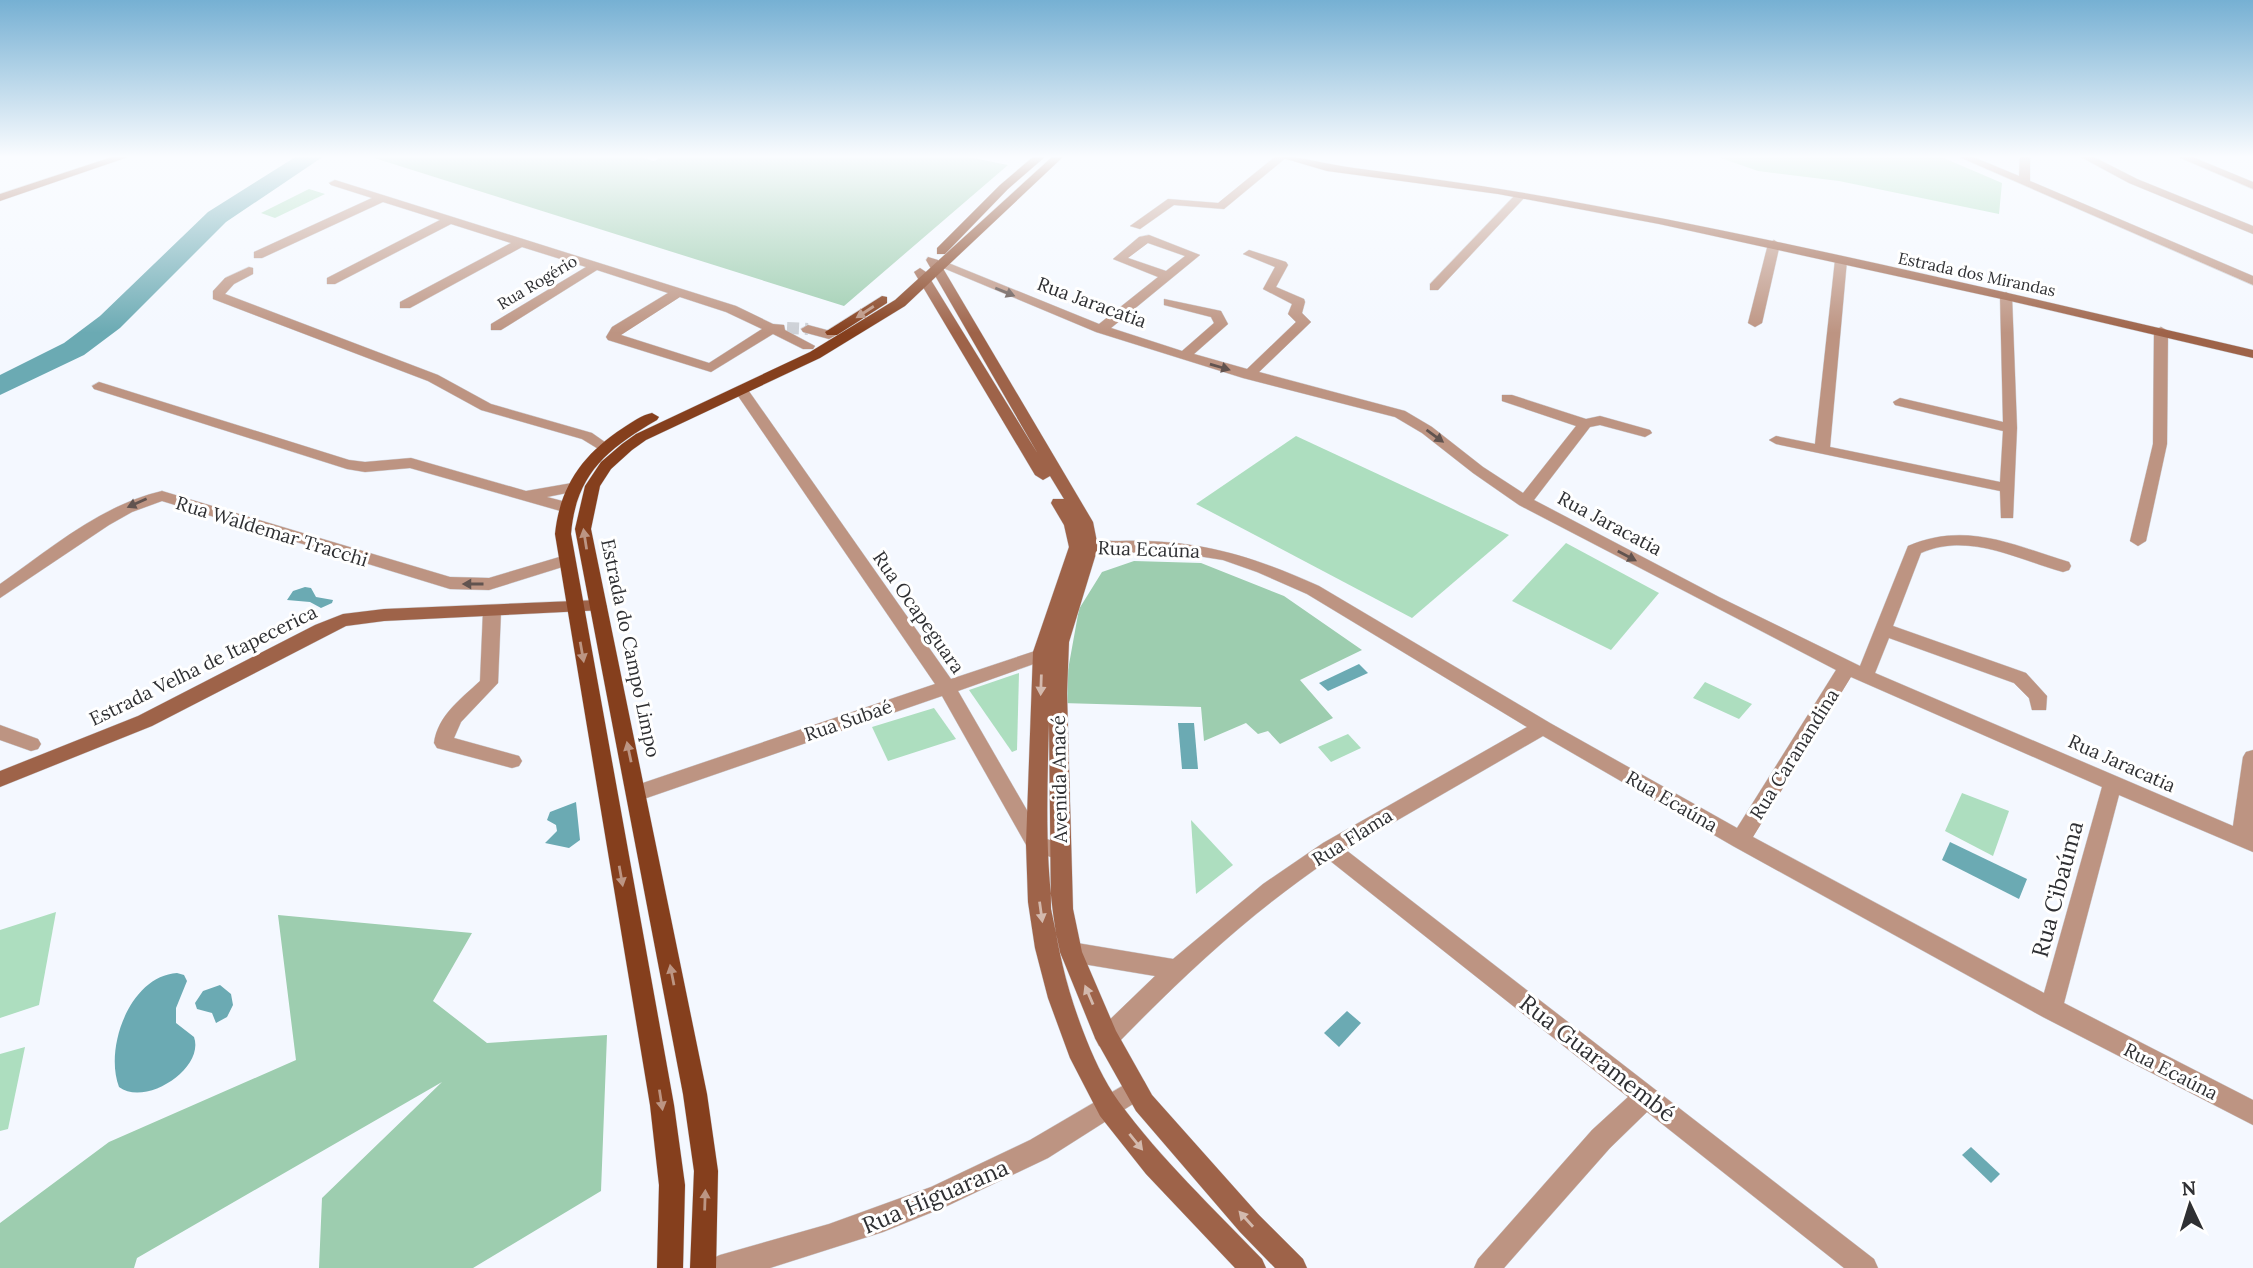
<svg xmlns="http://www.w3.org/2000/svg" width="2253" height="1268" viewBox="0 0 2253 1268" font-family="Lora,serif">
	<style>
		.green { fill: #addebf }
		.forest { fill: #9dcdaf }
		.water { fill: #6baab3 }
		.lines { fill: none; stroke-linecap: round; stroke-linejoin: round }
		.river { fill: #6baab3; fill-rule: evenodd }
		.street-tunnel { stroke: #cdd0d6; stroke-width: 12; stroke-dasharray: 12 6; stroke-linecap: butt }
		.street-casing { stroke: #d1d4da; stroke-width: 1 }
		.secondary-casing { stroke: #d1d4da; stroke-width: 1 }
		.primary-casing { stroke: #d1d4da; stroke-width: 1 }
		.street { fill: #bd9482; fill-rule: evenodd }
		.secondary { fill: #9e6349; fill-rule: evenodd }
		.primary { fill: #853f1d; fill-rule: evenodd }
		.oneway { fill: #61534f }
		.oneway2 { fill: #bc9583 }
		.oneway3 { fill: #d3b9ad }
		.labels { text-anchor: middle; dominant-baseline: central; stroke-width: 6; stroke-linejoin: round; paint-order: stroke }
		.far-street-label { font-size: 16px; fill: #2f3033; stroke: #fff }
		.street-label { font-size: 19px; fill: #2f3033; stroke: #fff }
		.near-street-label { font-size: 23px; fill: #2f3033; stroke: #fff }
	</style>
	<rect width="100%" height="100%" fill="#f4f8ff"/>
	<g class="green">
		<polygon points="1703,156 1939,156 2002,183 1999,214 1839,181 1758,171 1715,156"/>
		<polygon points="309,189 325,194 275,218 261,213"/>
		<polygon points="1296,436 1509,535 1412,618 1196,504"/>
		<polygon points="1566,543 1659,593 1611,650 1512,601"/>
		<polygon points="1019,673 1017,750 1012,752 969,690"/>
		<polygon points="1705,682 1752,704 1739,719 1693,698"/>
		<polygon points="934,708 956,739 888,761 872,727"/>
		<polygon points="1348,734 1361,748 1331,762 1318,747"/>
		<polygon points="1962,793 2009,811 1993,856 1945,831"/>
		<polygon points="1191,820 1233,865 1196,894"/>
		<polygon points="56,912 39,1005 0,1018 0,930"/>
		<polygon points="25,1047 8,1129 0,1131 0,1054"/>
	</g>
	<g class="forest">
		<polygon points="637,156 654,161 664,156 963,156 1008,165 844,306 371,157"/>
		<polygon points="1134,561 1201,563 1284,596 1362,650 1300,680 1333,718 1280,744 1268,731 1258,734 1246,723 1204,741 1201,707 1062,703 1079,609 1102,572"/>
		<polygon points="278,915 472,933 433,1001 487,1043 607,1035 601,1191 473,1268 319,1268 322,1198 442,1082 137,1258 134,1268 0,1268 0,1223 109,1142 296,1060"/>
	</g>
	<g class="water">
		<polygon points="305,587 311,588 316,597 333,600 332,603 321,608 310,602 287,600 293,591"/>
		<polygon points="1359,664 1368,673 1328,691 1319,683"/>
		<polygon points="1178,723 1194,723 1198,769 1182,769"/>
		<polygon points="576,802 580,840 569,848 545,843 557,831 556,825 547,820 550,812"/>
		<polygon points="1950,842 2027,879 2019,899 1942,860"/>
		<path d="M 177,973 L 184,975 L 187,981 L 176,1008 L 176,1023 L 194,1037 C 205,1068 146,1107 119,1087 C 104,1048 130,976 177,973 Z"/>
		<polygon points="220,985 231,994 233,1005 227,1017 216,1023 212,1013 197,1009 195,1003 203,991"/>
		<polygon points="1347,1011 1361,1023 1339,1047 1324,1033"/>
		<polygon points="1971,1147 2000,1174 1991,1183 1962,1155"/>
	</g>
	<g class="lines">
		<polygon class="river" points="297,156 324,156 226,222 120,328 84,355 0,395 0,375 64,343 100,316 208,212"/>
		<polyline class="street-tunnel" points="787,328 808,329"/>
		<defs>
			<g id="street">
				<polygon points="1276,156 1288,156 1224,209 1174,205 1140,229 1130,226 1168,199 1218,203"/>
				<polygon points="1957,156 1971,156 2019,176 2020,156 2030,156 2030,181 2253,276 2253,285"/>
				<polygon points="2079,156 2092,156 2137,179 2253,226 2253,234 2129,183"/>
				<polygon points="2176,156 2190,156 2253,182 2253,189"/>
				<path d="M 335,180 L 736,306 L 773,324 L 784,325 L 785,330 L 815,346 L 813,349 L 803,349 L 773,334 L 711,372 L 608,340 L 606,337 L 612,327 L 668,293 L 597,270 L 501,330 L 491,330 L 491,324 L 586,267 L 522,247 L 410,308 L 400,308 L 400,302 L 511,243 L 451,224 L 335,284 L 327,284 L 327,278 L 440,220 L 383,202 L 262,258 L 254,258 L 254,252 L 372,198 L 331,185 L 329,183 ZM 680,297 L 726,312 L 762,329 L 709,363 L 621,335 Z"/>
				<polygon points="1517,193 1527,195 1438,290 1430,290 1430,284"/>
				<path d="M 1149,235 L 1200,255 L 1111,328 L 1182,351 L 1214,323 L 1211,317 L 1164,305 L 1164,299 L 1221,311 L 1228,324 L 1194,354 L 1247,369 L 1296,322 L 1288,314 L 1292,304 L 1263,289 L 1275,267 L 1243,254 L 1249,250 L 1286,262 L 1288,265 L 1276,287 L 1304,299 L 1305,302 L 1302,313 L 1311,322 L 1259,372 L 1405,411 L 1432,427 L 1483,467 L 1523,493 L 1576,426 L 1502,401 L 1502,395 L 1512,395 L 1586,419 L 1600,416 L 1650,430 L 1652,433 L 1645,437 L 1600,425 L 1590,427 L 1534,500 L 1719,597 L 1860,666 L 1908,546 C 1966,521 2013,545 2069,562 L 2071,566 L 2069,570 L 2063,572 C 2016,559 1969,532 1921,553 L 1893,626 L 2026,673 L 2047,696 L 2046,710 L 2032,710 L 2029,698 L 2014,683 L 1889,638 L 1875,673 L 2233,826 L 2243,757 L 2246,752 L 2253,750 L 2253,852 L 2119,795 L 2064,1003 L 2253,1100 L 2253,1125 L 2043,1017 L 1733,846 L 1543,736 L 1346,850 L 1874,1259 L 1878,1268 L 1844,1268 L 1647,1112 L 1610,1148 L 1504,1268 L 1474,1268 L 1478,1259 L 1592,1130 L 1628,1097 L 1329,860 C 1250,913 1181,978 1115,1046 L 1107,1049 L 1099,1046 L 1095,1038 L 1099,1030 L 1155,976 L 1071,962 L 1063,959 L 1060,952 L 1063,945 L 1071,942 L 1173,959 L 1263,884 L 1323,843 L 1527,727 L 1307,594 L 1257,572 L 1223,560 L 1179,553 L 1077,552 L 1071,551 L 1069,547 L 1071,543 C 1086,539 1104,541 1120,541 C 1196,539 1250,555 1319,586 L 1550,723 L 1737,828 L 1836,670 L 1519,505 L 1473,473 L 1422,433 L 1395,417 L 1243,378 L 1096,332 L 936,265 L 946,262 L 1099,324 L 1158,277 L 1113,259 L 1139,237 ZM 1148,243 L 1185,256 L 1166,271 L 1128,258 ZM 1851,677 L 2102,787 L 2044,993 L 1753,837 Z"/>
				<polygon points="1774,240 1780,244 1762,323 1755,327 1748,323 1768,244"/>
				<polygon points="1841,256 1847,260 1830,447 2000,482 2003,431 1895,405 1893,402 1900,398 2003,422 2000,296 2006,292 2012,296 2017,428 2013,518 2001,518 2000,491 1776,444 1769,440 1776,436 1815,444 1835,260"/>
				<polygon points="249,267 253,268 253,274 234,284 225,294 438,375 491,404 592,433 612,447 610,450 600,450 582,439 481,410 428,381 213,299 213,291 225,278"/>
				<polygon points="808,325 834,332 836,335 829,339 803,332 801,329"/>
				<polygon points="2161,327 2168,331 2167,444 2146,541 2138,546 2130,541 2153,444 2154,331"/>
				<polygon points="99,382 349,460 365,462 411,458 526,491 572,483 580,488 577,491 547,497 570,503 572,507 564,512 410,468 365,472 347,469 94,389 92,386"/>
				<polygon points="741,386 746,387 951,679 1050,646 1062,646 1065,650 1062,654 958,691 1043,838 1067,845 1070,851 1067,857 1060,860 1029,850 942,696 638,801 631,799 628,793 631,787 935,684 734,390"/>
				<path d="M 162,491 L 450,577 L 489,578 L 566,555 L 574,560 L 572,564 L 489,590 L 450,589 L 162,501 L 132,512 L 109,525 L 0,598 L 0,584 C 50,549 101,505 162,491 Z"/>
				<path d="M 492,605 L 501,611 L 498,683 L 461,722 L 454,738 L 519,756 L 522,761 L 519,766 L 512,768 L 437,748 L 434,743 C 438,715 461,699 480,681 L 483,611 Z"/>
				<polygon points="0,725 38,739 41,744 38,749 31,751 0,740"/>
				<polygon points="1136,1078 1144,1081 1148,1089 1144,1097 1048,1158 945,1207 883,1232 770,1268 707,1268 711,1259 720,1255 829,1224 931,1187 1030,1140"/>
			</g>
			<g id="secondary">
				<polygon points="115,156 131,156 0,201 0,194"/>
				<path d="M 1276,156 C 1302,156 1328,165 1354,168 C 1420,177 1487,186 1553,198 C 1788,240 2021,296 2253,350 L 2253,358 L 2006,300 L 1659,224 L 1498,194 L 1327,171 Z"/>
				<path d="M 928,257 L 938,260 L 1093,522 L 1098,547 L 1069,642 L 1067,693 L 1073,909 L 1082,952 L 1116,1031 L 1152,1095 L 1258,1214 L 1303,1259 L 1307,1268 L 1275,1268 L 1240,1232 L 1136,1111 L 1095,1038 L 1060,952 L 1051,909 L 1049,722 C 1046,833 1042,924 1083,1031 C 1092,1055 1104,1081 1119,1102 C 1161,1159 1213,1208 1262,1259 L 1266,1268 L 1235,1268 L 1146,1174 L 1100,1116 L 1070,1058 L 1048,998 L 1035,948 L 1028,902 L 1026,844 L 1033,652 L 1069,547 L 1064,525 L 1051,503 L 1053,499 L 1064,499 L 1050,476 L 1043,480 L 1035,475 L 914,272 L 920,268 L 926,272 L 1038,454 L 926,260 Z"/>
				<polygon points="598,600 607,606 604,610 384,621 346,626 152,726 0,787 0,771 138,716 315,625 343,614 384,609"/>
			</g>
			<g id="primary">
				<polygon points="1034,156 1046,156 1008,189 945,254 937,254 937,248 1000,185"/>
				<polygon points="1053,156 1064,156 905,306 820,358 646,440 632,450 611,469 600,486 591,529 707,1094 718,1171 716,1268 690,1268 694,1171 683,1094 575,529 585,486 601,462 622,444 636,434 810,352 895,300"/>
				<polygon points="882,296 887,297 887,303 837,335 827,335 825,332"/>
				<path d="M 652,413 L 659,417 L 657,420 C 607,449 576,474 571,534 L 674,1105 L 685,1185 L 683,1268 L 657,1268 L 659,1185 L 650,1105 L 555,534 C 560,486 583,454 623,428 C 632,422 642,415 652,413 Z"/>
			</g>
		</defs>
		<use href="#street" class="street-casing"/>
		<use href="#secondary" class="secondary-casing"/>
		<use href="#primary" class="primary-casing"/>
		<use href="#street" class="street"/>
		<use href="#secondary" class="secondary"/>
		<use href="#primary" class="primary"/>
	</g>
	<defs><path id="oneway-solid" d="M-6-.8H1V-3.2L6.5 0L1 3.2V.8H-6Z" transform="scale(1.75)"/></defs>
	<g class="oneway">
		<use href="#oneway-solid" transform="translate(1005 292) rotate(22)"/>
		<use href="#oneway-solid" transform="translate(1220 367) rotate(16)"/>
		<use href="#oneway-solid" transform="translate(1435 436) rotate(36)"/>
		<use href="#oneway-solid" transform="translate(137 503) rotate(156)"/>
		<use href="#oneway-solid" transform="translate(1627 556) rotate(28)"/>
		<use href="#oneway-solid" transform="translate(473 584) rotate(180)"/>
	</g>
	<g class="oneway2">
		<use href="#oneway-solid" transform="translate(865 312) rotate(147)"/>
		<use href="#oneway-solid" transform="translate(585 539) rotate(-99)"/>
		<use href="#oneway-solid" transform="translate(582 652) rotate(80)"/>
		<use href="#oneway-solid" transform="translate(629 752) rotate(-102)"/>
		<use href="#oneway-solid" transform="translate(621 876) rotate(80)"/>
		<use href="#oneway-solid" transform="translate(672 975) rotate(-101)"/>
		<use href="#oneway-solid" transform="translate(661 1100) rotate(81)"/>
		<use href="#oneway-solid" transform="translate(705 1200) rotate(-88)"/>
	</g>
	<g class="oneway3">
		<use href="#oneway-solid" transform="translate(1041 685) rotate(92)"/>
		<use href="#oneway-solid" transform="translate(1041 912) rotate(82)"/>
		<use href="#oneway-solid" transform="translate(1089 995) rotate(-113)"/>
		<use href="#oneway-solid" transform="translate(1136 1142) rotate(51)"/>
		<use href="#oneway-solid" transform="translate(1246 1219) rotate(-132)"/>
	</g>
	<linearGradient id="sky" x2="0" y2="1"><stop stop-color="#76b0d3"/><stop offset="0.47" stop-color="#fafcff"/><stop offset="1" stop-color="#fafcff" stop-opacity="0"/></linearGradient>
	<rect width="2253" height="333" fill="url(#sky)"/>
	<g class="labels">
		<g class="far-street-label">
			<text transform="translate(1977 274) rotate(12)">Estrada dos Mirandas</text>
			<text transform="translate(537 282) rotate(-31)">Rua Rogério</text>
		</g>
		<g class="street-label">
			<text transform="translate(1092 302) rotate(20)">Rua Jaracatia</text>
			<text transform="translate(1610 523) rotate(28)">Rua Jaracatia</text>
			<text transform="translate(272 531) rotate(17)">Rua Waldemar Tracchi</text>
			<text transform="translate(1149 549) rotate(2)">Rua Ecaúna</text>
			<text transform="translate(919 612) rotate(55)">Rua Ocapeguara</text>
			<text transform="translate(631 648) rotate(78)">Estrada do Campo Limpo</text>
			<text transform="translate(203 665) rotate(-26)">Estrada Velha de Itapecerica</text>
			<text transform="translate(848 720) rotate(-19)">Rua Subaé</text>
			<text transform="translate(1794 754) rotate(-58)">Rua Caranandina</text>
			<text transform="translate(2122 763) rotate(24)">Rua Jaracatia</text>
			<text transform="translate(1059 779) rotate(-91)">Avenida Anacé</text>
			<text transform="translate(1672 801) rotate(30)">Rua Ecaúna</text>
			<text transform="translate(1352 837) rotate(-32)">Rua Flama</text>
			<text transform="translate(2171 1071) rotate(27)">Rua Ecaúna</text>
		</g>
		<g class="near-street-label">
			<text transform="translate(2057 889) rotate(-75)">Rua Cibaúma</text>
			<text transform="translate(1598 1058) rotate(38)">Rua Guaramembé</text>
			<text transform="translate(935 1196) rotate(-23)">Rua Higuarana</text>
		</g>
	</g>
	<g transform="translate(2190 1205) rotate(356)" stroke="#ffffff" stroke-width="5" paint-order="stroke">
	<path d="M0-5L12 26L0 18L-12 26Z" fill="#2f3033"/>
	<text y="-10" font-size="19" font-weight="bold" text-anchor="middle" fill="#2f3033">N</text>
	</g>
</svg>
